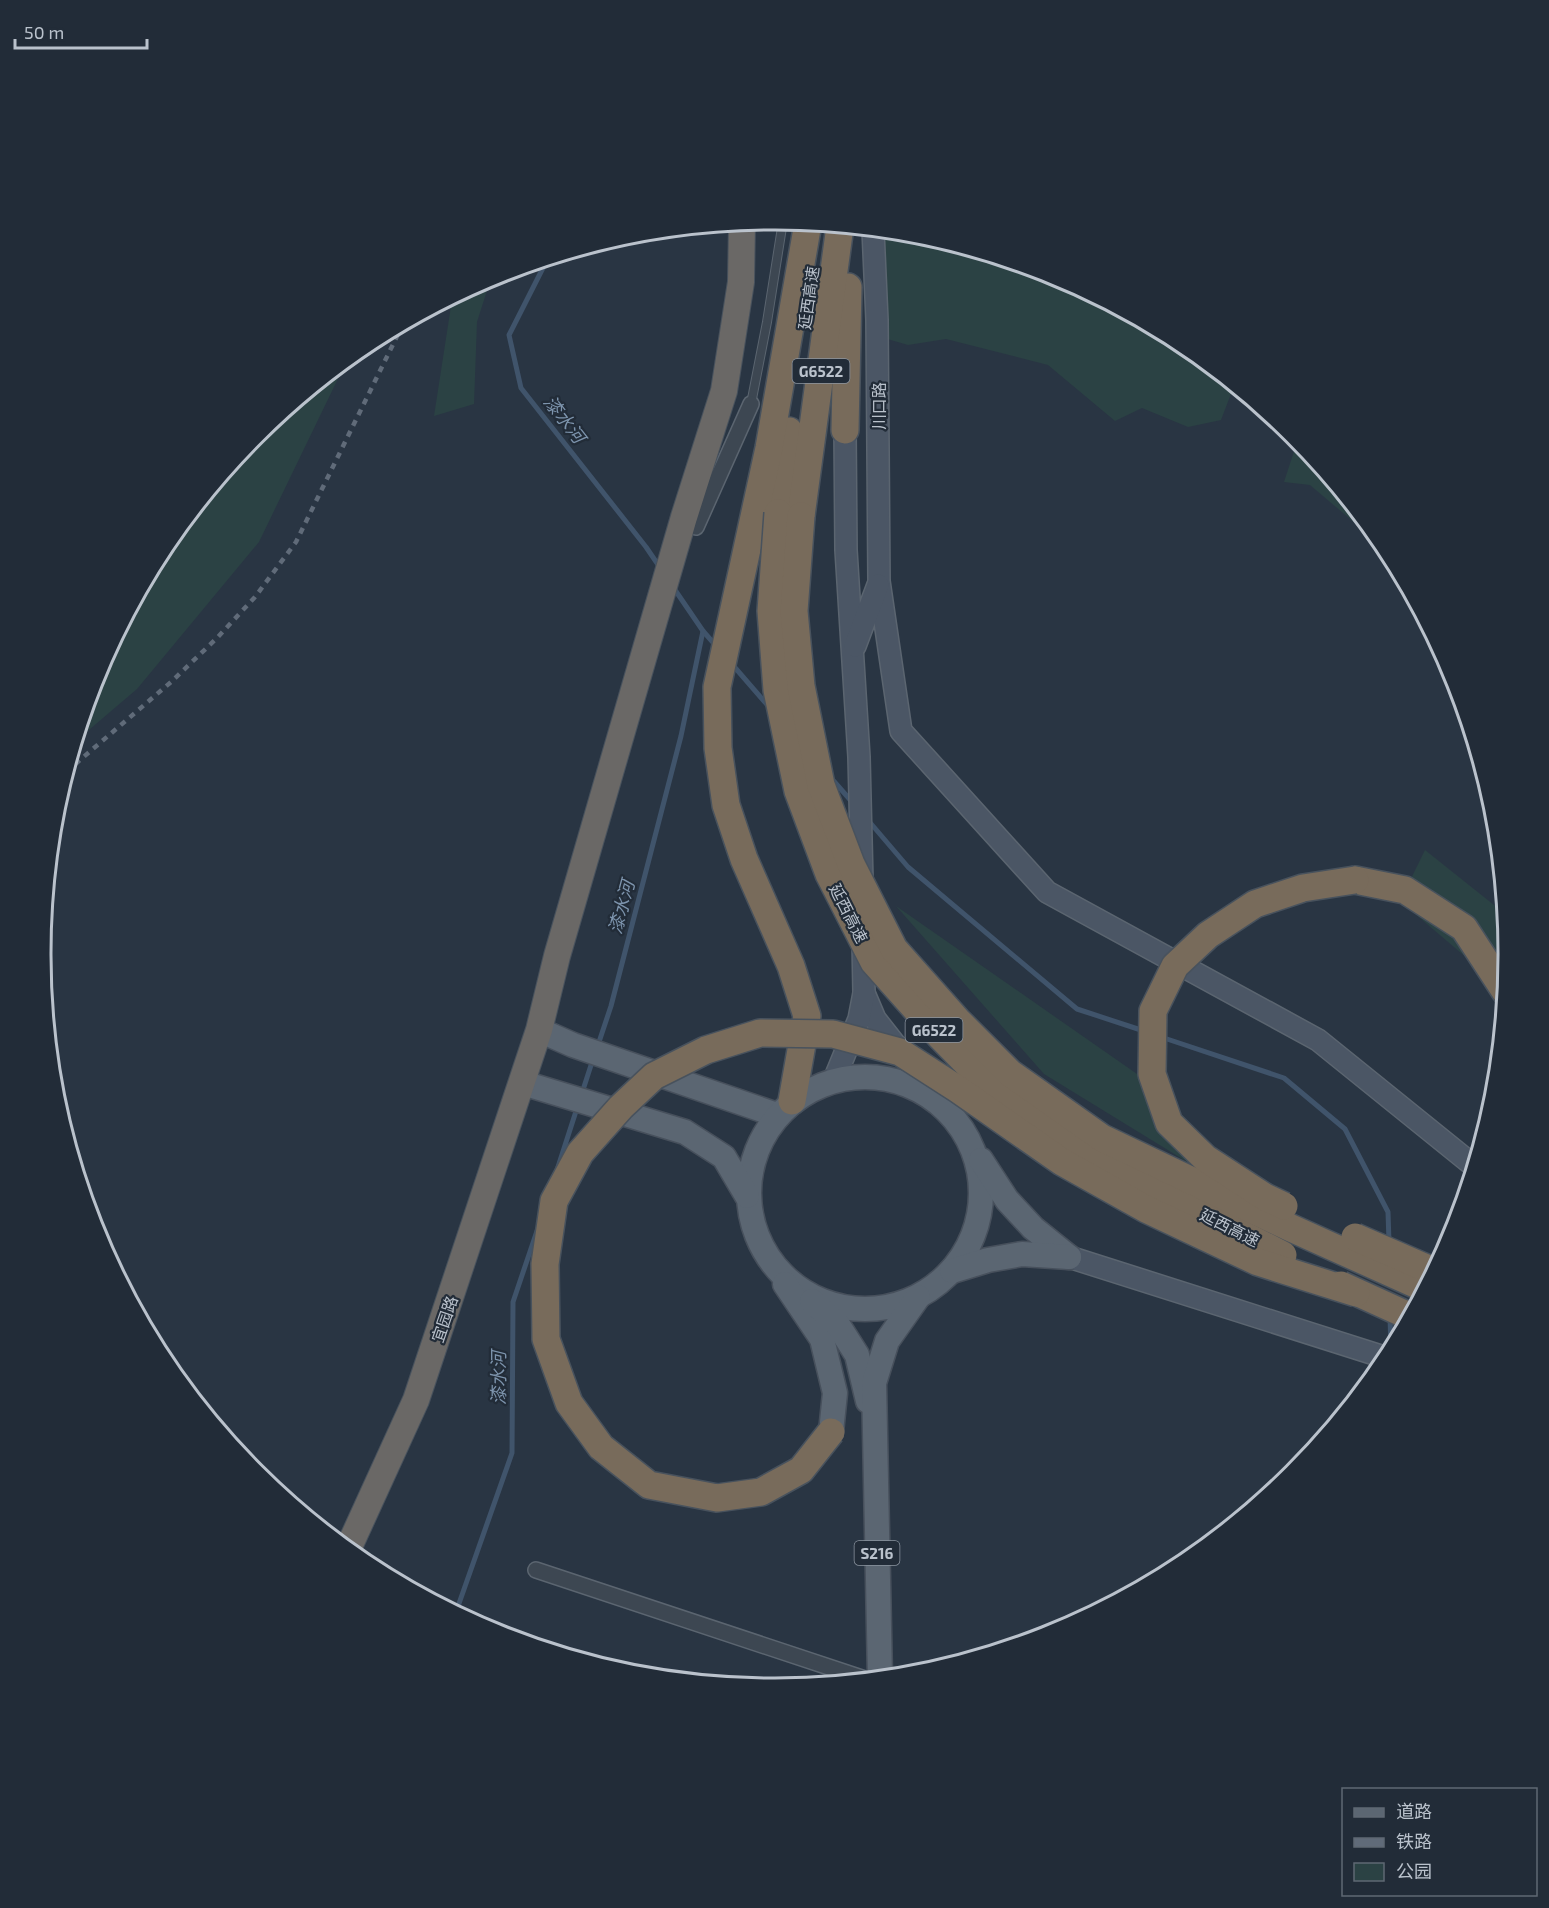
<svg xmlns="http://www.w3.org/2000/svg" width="1549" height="1908" viewBox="0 0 1549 1908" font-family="'Exo 2','Noto Sans SC',sans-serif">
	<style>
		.green { fill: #2b4244 }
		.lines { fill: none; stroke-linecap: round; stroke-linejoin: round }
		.stream { stroke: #40546b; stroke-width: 5 }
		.service-casing { stroke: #5b6570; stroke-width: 10 }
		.minor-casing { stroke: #5b6570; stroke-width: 18 }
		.secondary-casing { stroke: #5b6570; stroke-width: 24 }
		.primary-casing { stroke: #47505c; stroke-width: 27 }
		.trunk-casing { stroke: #48525d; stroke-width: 28 }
		.motorway-casing { stroke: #48525d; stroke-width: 30 }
		.service { stroke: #3d4752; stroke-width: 8 }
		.minor { stroke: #3d4752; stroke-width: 15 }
		.secondary { stroke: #4b5665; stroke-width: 21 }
		.primary { stroke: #5b6672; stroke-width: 24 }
		.trunk { stroke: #6a6866; stroke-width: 26 }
		.motorway { stroke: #786b5b; stroke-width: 27 }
		.rail { stroke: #606b79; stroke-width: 4.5; stroke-dasharray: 6 6; stroke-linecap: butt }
		.motorway-bridge-casing { stroke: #48525d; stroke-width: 30; stroke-linecap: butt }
		.motorway-bridge { stroke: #786b5b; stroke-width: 27 }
		.labels { text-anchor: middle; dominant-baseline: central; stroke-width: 4.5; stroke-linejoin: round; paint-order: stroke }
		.shield { fill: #222c38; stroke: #8c95a0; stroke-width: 1.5 }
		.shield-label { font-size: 15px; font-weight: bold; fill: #bac2cc }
		.street-label { font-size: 16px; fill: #bac2cc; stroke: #222c38 }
		.water-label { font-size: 18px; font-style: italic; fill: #7d94ad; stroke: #222c38 }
		.rim { fill: none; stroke: #bac2cc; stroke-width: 3 }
	</style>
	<rect width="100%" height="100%" fill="#293543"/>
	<g class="green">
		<polygon points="883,231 918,234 1056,276 1183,344 1234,386 1221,420 1188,427 1142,408 1115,421 1048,365 946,339 908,345 884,338"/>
		<polygon points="491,278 477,322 474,404 434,416 451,306 455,297"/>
		<polygon points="347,360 259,542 137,689 76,741 97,673 164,546 256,435"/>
		<polygon points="1280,424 1294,435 1385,546 1393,562 1362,529 1310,485 1284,482 1297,442"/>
		<polygon points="1425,850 1504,913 1508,954 1502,1016 1481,970 1400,901"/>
		<polygon points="896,906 1150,1083 1202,1171 1044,1074"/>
	</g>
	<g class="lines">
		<g class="stream">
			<polyline points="547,260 509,335 521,388 646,547 661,569"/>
			<polyline points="673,587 703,631 717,647"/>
			<polyline points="731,663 770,708"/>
			<polyline points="831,778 853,803"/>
			<polyline points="867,819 908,867 1077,1009 1144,1031"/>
			<polyline points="1161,1037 1284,1078 1345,1129 1388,1212 1389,1242"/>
			<polyline points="597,1048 611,1006 681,736 703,631"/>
			<polyline points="582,1093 593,1059"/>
			<polyline points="557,1170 578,1105"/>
			<polyline points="1390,1317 1391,1350"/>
			<polyline points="456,1612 512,1453 513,1302 538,1228"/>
		</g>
		<defs>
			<polyline id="service" points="751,404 767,322 783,221"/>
			<g id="minor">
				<polyline points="696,527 751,404"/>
				<polyline points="536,1570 865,1679"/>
			</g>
			<g id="secondary">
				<polyline points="873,230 877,320 879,581 901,731 1047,892 1318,1040 1474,1166"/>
				<polyline points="845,430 846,550 859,757 862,880"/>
				<polyline points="855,646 878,585"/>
				<polyline points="864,993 875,1019 945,1108"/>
				<polyline points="834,1080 859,1019 864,993 863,942"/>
				<polyline points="1069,1257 1387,1358"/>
			</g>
			<g id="primary">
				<polyline points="539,1030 573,1045 777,1115"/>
				<circle cx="865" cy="1193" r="116"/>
				<polyline points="523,1083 685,1132 724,1157 747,1196"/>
				<polyline points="981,1160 1007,1200 1033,1228 1069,1257"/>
				<polyline points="952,1271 988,1260 1022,1254 1069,1257"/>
				<polyline points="785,1284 822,1339 835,1393 831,1432"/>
				<polyline points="812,1301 838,1325 857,1355 868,1401"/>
				<polyline points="880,1678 874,1383 887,1341 918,1297"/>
			</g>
			<polyline id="trunk" points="348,1549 416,1400 539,1030 557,956 684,517 724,391 741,282 742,223"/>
			<g id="motorway">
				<polyline points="845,430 848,287"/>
				<polyline points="778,513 789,431"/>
				<polyline points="801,516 840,226"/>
				<polyline points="1355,880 1405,890 1464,928 1505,991"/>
				<polyline points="792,1101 807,1016 791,966 744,859 726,805 718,748 717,687 769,448 808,223"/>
			</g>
		</defs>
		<use href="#service" class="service-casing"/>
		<use href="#minor" class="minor-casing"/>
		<use href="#secondary" class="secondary-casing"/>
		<use href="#primary" class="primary-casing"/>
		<use href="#trunk" class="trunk-casing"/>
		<use href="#motorway" class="motorway-casing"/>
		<use href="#service" class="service"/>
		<use href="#minor" class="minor"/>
		<use href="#secondary" class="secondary"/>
		<use href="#primary" class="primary"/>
		<use href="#trunk" class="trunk"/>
		<use href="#motorway" class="motorway"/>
		<polyline class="rail" points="66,772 171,682 217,638 255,597 296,542 403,324"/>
		<defs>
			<g id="motorway-bridge">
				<polyline points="778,513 771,611 777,690 798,791 829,874 874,962 940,1036 993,1090 1070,1141 1155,1189 1283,1255"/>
				<polyline points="801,516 794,611 801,686 821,785 851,864 894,949 957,1020 1010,1073 1102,1138 1291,1228 1424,1288"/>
				<polyline points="1284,1206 1265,1197 1205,1158 1169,1123 1152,1074 1153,1011 1175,966 1208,935 1255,904 1303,888 1355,880"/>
				<polyline points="1355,1237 1433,1271"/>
				<polyline points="1341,1285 1409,1316"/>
				<polyline points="831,1432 801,1470 761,1492 717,1498 649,1485 601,1447 569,1403 546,1339 545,1264 554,1201 580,1153 621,1107 654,1076 706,1050 760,1033 833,1034 900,1052 959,1090 1062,1162 1146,1209 1258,1262 1356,1293"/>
			</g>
		</defs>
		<use href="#motorway-bridge" class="motorway-bridge-casing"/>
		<use href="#motorway-bridge" class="motorway-bridge"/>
	</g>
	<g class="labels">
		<g class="shield">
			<rect x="792.5" y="359" width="57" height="24" rx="4.5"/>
			<rect x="905.5" y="1018" width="57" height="24" rx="4.5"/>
			<rect x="854.5" y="1541" width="45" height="24" rx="4.5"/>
		</g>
		<g class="shield-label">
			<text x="821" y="371">G6522</text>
			<text x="934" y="1030">G6522</text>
			<text x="877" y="1553">S216</text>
		</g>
		<g class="street-label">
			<text transform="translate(808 298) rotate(-82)">延西高速</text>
			<text transform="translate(878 406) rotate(-90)">川口路</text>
			<text transform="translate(849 913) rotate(63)">延西高速</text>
			<text transform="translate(1230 1227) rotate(27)">延西高速</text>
			<text transform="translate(444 1319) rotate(-71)">宜园路</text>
		</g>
		<g class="water-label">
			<text transform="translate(565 419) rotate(52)">漆水河</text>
			<text transform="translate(621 907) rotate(-75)">漆水河</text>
			<text transform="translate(498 1378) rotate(-90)">漆水河</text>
		</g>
	</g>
	<path d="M0 0H1549V1908H0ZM774 230H775A723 723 0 0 1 1498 953V955A723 723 0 0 1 775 1678H774A723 723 0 0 1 51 955V953A723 723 0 0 1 774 230Z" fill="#222c38" fill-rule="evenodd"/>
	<path class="rim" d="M774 230H775A723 723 0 0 1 1498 953V955A723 723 0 0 1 775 1678H774A723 723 0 0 1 51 955V953A723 723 0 0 1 774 230Z"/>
	<rect x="1342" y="1788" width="195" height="108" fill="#222c38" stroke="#5f6873" stroke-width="1.5"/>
	<rect x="1354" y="1808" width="30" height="9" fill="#5b6672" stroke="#5f6873" stroke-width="1.5"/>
	<text x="1396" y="1818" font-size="18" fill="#bac2cc">道路</text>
	<rect x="1354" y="1838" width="30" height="9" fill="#606b79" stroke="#5f6873" stroke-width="1.5"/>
	<text x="1396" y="1848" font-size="18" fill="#bac2cc">铁路</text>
	<rect x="1354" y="1863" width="30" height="18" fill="#2b4244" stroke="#5f6873" stroke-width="1.5"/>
	<text x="1396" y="1878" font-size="18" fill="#bac2cc">公园</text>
	<path d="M15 39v9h132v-9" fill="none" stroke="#bac2cc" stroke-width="3"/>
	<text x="24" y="39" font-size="18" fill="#bac2cc" stroke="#222c38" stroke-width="4.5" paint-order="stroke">50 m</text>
</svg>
